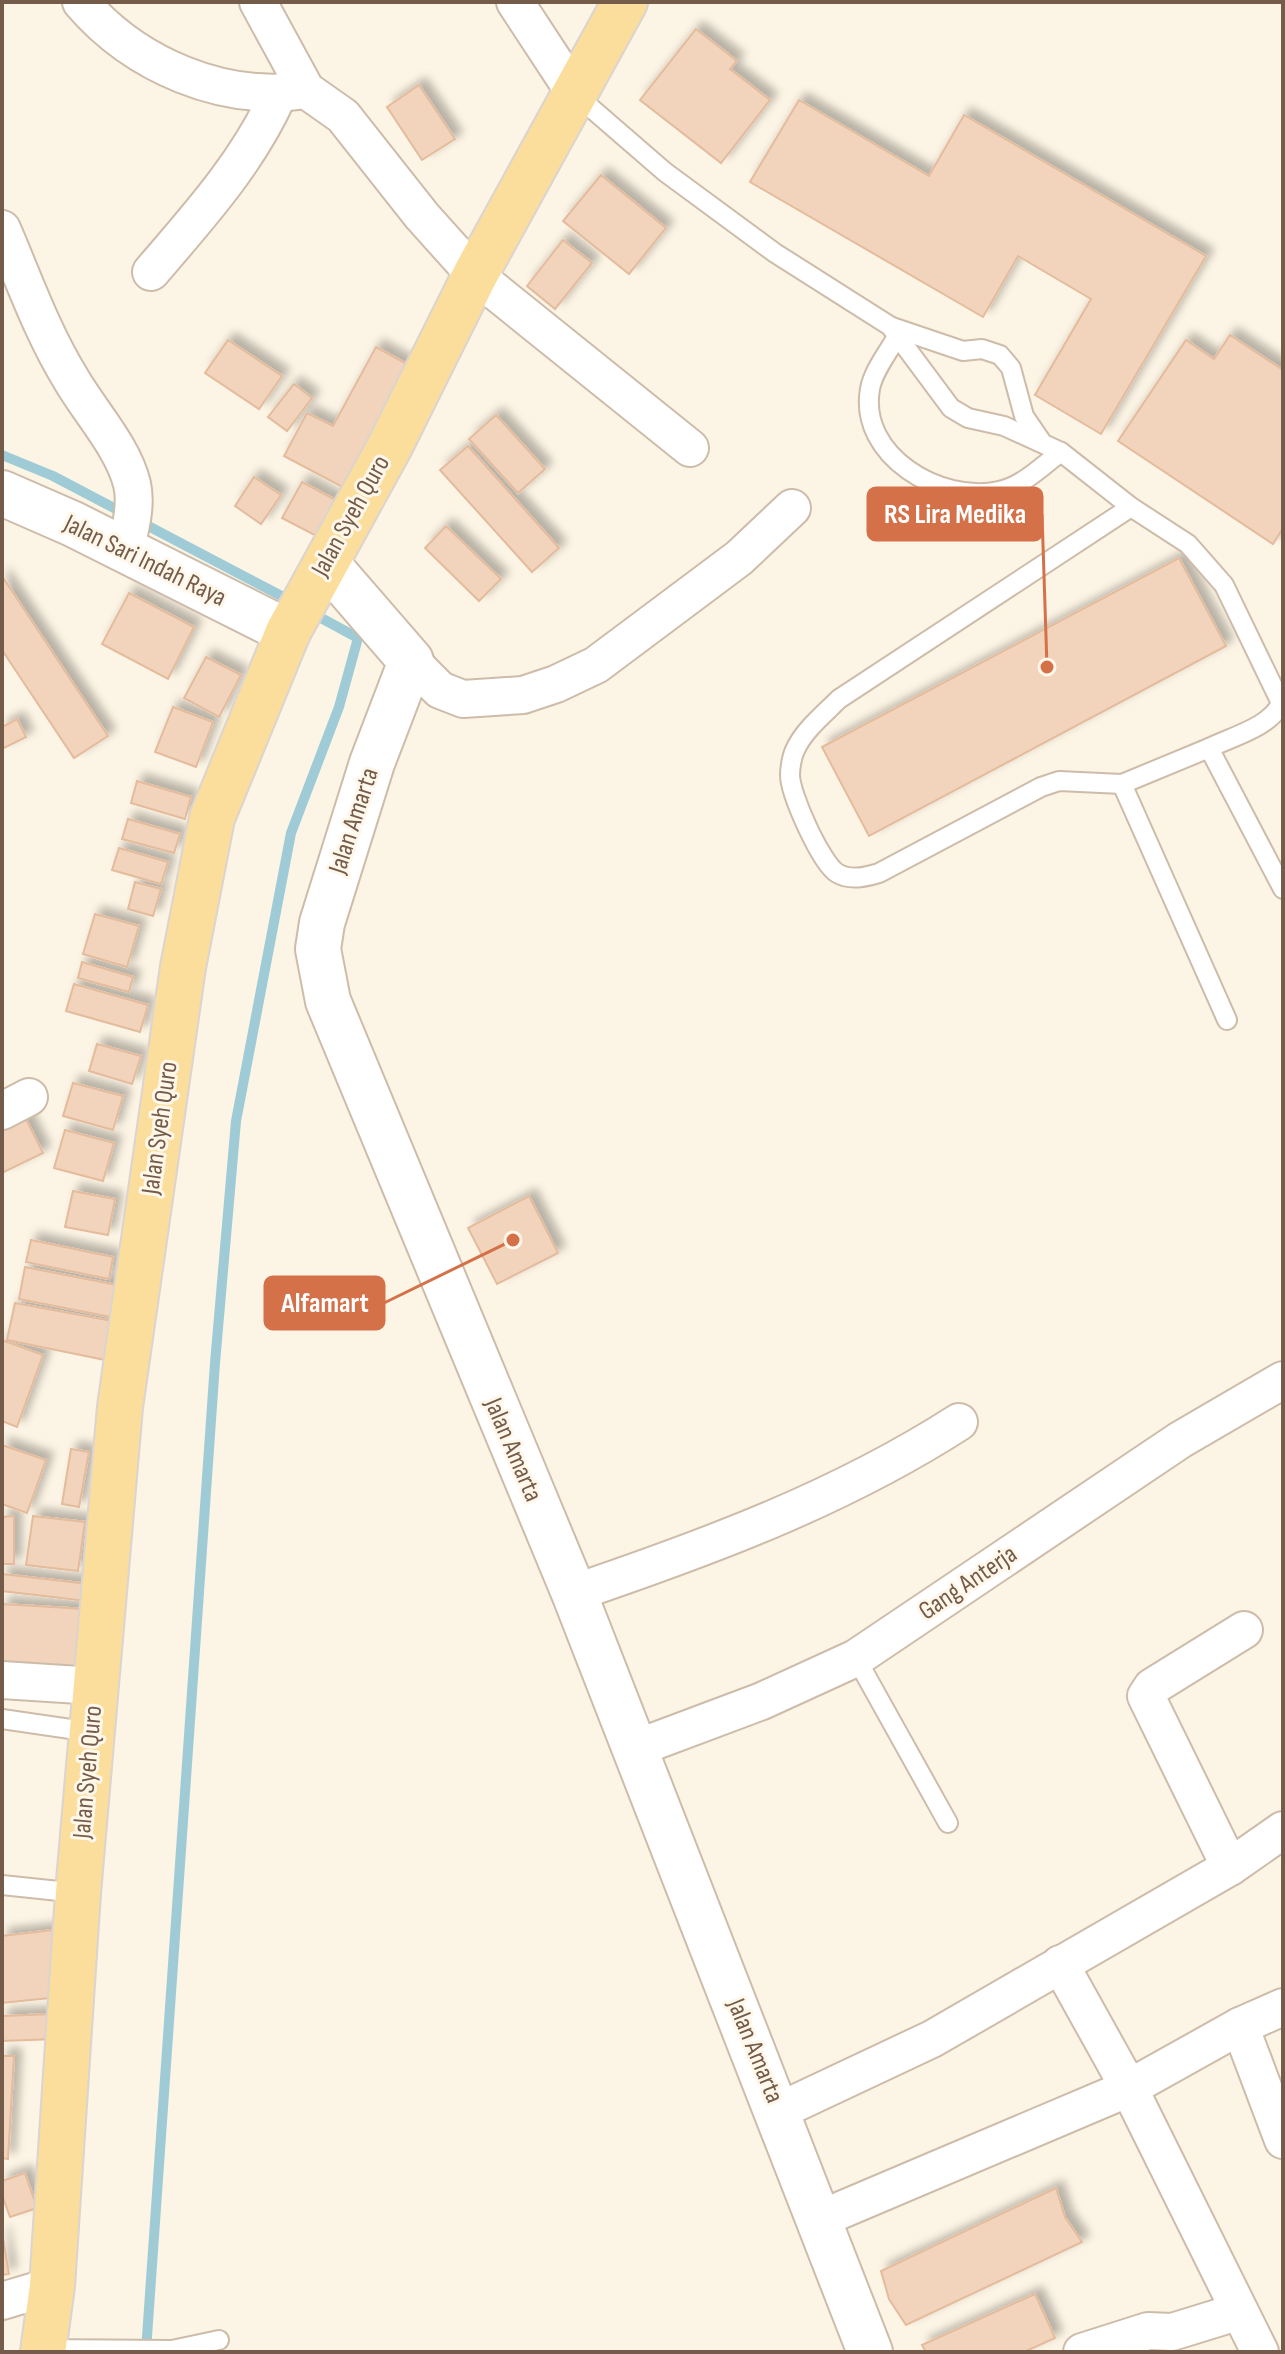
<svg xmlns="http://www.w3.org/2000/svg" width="1285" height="2354" viewBox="0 0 1285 2354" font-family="'Sofia Sans Condensed',sans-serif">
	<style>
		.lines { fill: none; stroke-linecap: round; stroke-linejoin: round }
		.stream { stroke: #9fcbd7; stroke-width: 10 }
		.building { fill: #f1d4bb; stroke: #e4bb9c; stroke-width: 2; filter: url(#shadow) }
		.service-casing { stroke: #cebcaa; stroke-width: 22 }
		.minor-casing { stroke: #cebcaa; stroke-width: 40 }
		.tertiary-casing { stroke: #cebcaa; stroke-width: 48 }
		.primary-casing { stroke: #dbd4d0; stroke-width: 48 }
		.service { stroke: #fff; stroke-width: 18 }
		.minor { stroke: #fff; stroke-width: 36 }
		.tertiary { stroke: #fff; stroke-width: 44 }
		.primary { stroke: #fbdd9c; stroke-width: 44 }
		.labels { text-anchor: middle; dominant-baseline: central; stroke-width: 6; stroke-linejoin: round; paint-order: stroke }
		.street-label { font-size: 26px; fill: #745b4a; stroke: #fff8ea }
		.leader { fill: none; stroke: #d57149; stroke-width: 3 }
		.callout-dot { fill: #d57149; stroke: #fff8ea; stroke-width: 3 }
		.callout { fill: #d57149; stroke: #d57149; stroke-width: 3 }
		.callout-label { font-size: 28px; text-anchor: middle; font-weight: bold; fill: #fff }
	</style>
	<defs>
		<filter id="shadow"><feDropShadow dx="7" dy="-7" stdDeviation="4" flood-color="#0004"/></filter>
	</defs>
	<rect width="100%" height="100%" fill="#fcf4e4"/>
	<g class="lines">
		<g class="stream">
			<polyline points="2,455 53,476 293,602"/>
			<polyline points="146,2351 215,1363 236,1121 291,833 339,707 358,638 310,612"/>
		</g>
	</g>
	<g class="building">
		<polygon points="696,29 737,61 730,69 770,100 721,163 640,100"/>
		<polygon points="419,85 455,139 422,160 387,107"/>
		<polygon points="799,100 929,176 964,115 1206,256 1101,434 1035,395 1091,299 1018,256 983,317 750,182"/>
		<polygon points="601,175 666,228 629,274 563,221"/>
		<polygon points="563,240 592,263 555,309 527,286"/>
		<polygon points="1230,335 1283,370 1283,528 1273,544 1118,441 1186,340 1214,359"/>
		<polygon points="228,340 282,376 259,409 205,373"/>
		<polygon points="376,347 416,369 350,491 284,456 307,413 333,426"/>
		<polygon points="294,384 312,398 287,431 268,417"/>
		<polygon points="496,415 545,469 518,493 469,439"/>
		<polygon points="468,446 559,548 532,572 440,470"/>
		<polygon points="254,477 281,495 261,524 235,506"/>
		<polygon points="302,482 349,507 330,543 282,518"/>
		<polygon points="446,526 501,579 479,601 425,548"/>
		<polygon points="1179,558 1226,646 869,836 822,747"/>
		<polygon points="2,576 108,736 74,758 2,650"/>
		<polygon points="129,593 194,627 168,679 102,644"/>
		<polygon points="206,657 241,675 219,717 184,698"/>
		<polygon points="173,707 213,722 196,767 155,752"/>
		<polygon points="17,719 26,737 2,749 2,727"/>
		<polygon points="137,781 191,797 185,819 131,803"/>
		<polygon points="128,819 180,834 174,853 122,839"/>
		<polygon points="119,848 168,862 161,884 112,870"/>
		<polygon points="135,882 161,889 153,916 128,909"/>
		<polygon points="95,914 139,926 127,967 83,954"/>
		<polygon points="82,962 133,977 129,992 78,978"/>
		<polygon points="74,984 148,1005 140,1032 66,1011"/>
		<polygon points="97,1044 141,1056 132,1084 89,1071"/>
		<polygon points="73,1083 123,1096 113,1130 63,1116"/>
		<polygon points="24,1115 43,1153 2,1173 2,1126"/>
		<polygon points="65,1130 114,1143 103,1181 54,1168"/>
		<polygon points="73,1191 115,1199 108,1235 65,1227"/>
		<polygon points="529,1196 558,1253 497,1284 468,1228"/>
		<polygon points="31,1240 113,1257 109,1279 26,1262"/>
		<polygon points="25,1267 122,1286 116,1318 19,1299"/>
		<polygon points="15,1303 118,1322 110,1361 7,1340"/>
		<polygon points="2,1340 43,1355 17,1427 2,1421"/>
		<polygon points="2,1445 46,1460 27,1513 2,1504"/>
		<polygon points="71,1449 89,1452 79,1507 62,1504"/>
		<polygon points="14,1516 14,1564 2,1564 2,1517"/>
		<polygon points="33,1516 85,1522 78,1571 26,1565"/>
		<polygon points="2,1574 97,1585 95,1602 2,1591"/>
		<polygon points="2,1604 85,1609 82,1671 2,1667"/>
		<polygon points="53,1930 59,1997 2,2003 2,1936"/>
		<polygon points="53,2014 55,2039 2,2041 2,2016"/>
		<polygon points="2,2056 14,2056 8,2159 2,2158"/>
		<polygon points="25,2173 37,2208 10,2217 2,2195 2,2181"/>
		<polygon points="1056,2188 1065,2217 1082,2242 906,2325 889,2299 881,2271"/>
		<polygon points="2,2232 9,2274 2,2275"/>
		<polygon points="1035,2294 1055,2338 1024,2352 926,2352 922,2345"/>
	</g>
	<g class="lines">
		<defs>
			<g id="service">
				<path d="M 576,95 L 665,172 L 775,253 L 890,326 L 951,408 L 968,418 L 1004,426 L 1061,452 L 1131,507 L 1188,544 L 1224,585 L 1281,703 C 1271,727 1231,737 1209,748 L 1283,889"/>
				<polyline points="892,327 963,351 982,349 1000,355 1011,368 1024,416 1041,441"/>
				<path d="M 898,335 C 889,351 873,371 870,389 C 858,456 941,504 999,491 C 1023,486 1042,466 1061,452"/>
				<polyline points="1209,748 1122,784 1227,1020"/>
				<path d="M 1122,784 L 1059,781 L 1041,787 L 879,873 C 866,877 850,881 837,873 C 821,863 790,794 790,775 C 790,768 792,756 795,750 C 804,730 824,714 839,699 L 1131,507"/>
				<polyline points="856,1658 948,1823"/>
				<polyline points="2,1719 91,1732"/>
				<polyline points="2,1885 78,1893"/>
				<polyline points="43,2349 172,2350 219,2340"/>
			</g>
			<g id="minor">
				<path d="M 81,2 C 135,65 223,103 306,90"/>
				<polyline points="258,2 306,90 343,116 422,216 475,275 690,448"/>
				<polyline points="515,2 576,95"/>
				<path d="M 2,229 C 24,280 42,332 71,379 C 90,412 123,447 132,484 C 137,505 130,530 125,551"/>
				<path d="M 151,272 C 199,216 248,162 278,95"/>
				<polyline points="411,661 440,690 463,699 523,695 556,684 596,665 739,558 792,508"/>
				<polyline points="2,1111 29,1097"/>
				<path d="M 574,1593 C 709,1547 839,1499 959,1422"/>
				<polyline points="2,1680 95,1686"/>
				<polyline points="634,1749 762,1701 856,1658 1180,1440 1283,1380"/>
				<polyline points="1230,1867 1146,1696 1152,1687 1244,1630"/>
				<polyline points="1060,1964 1129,2088 1260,2352"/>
				<polyline points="1240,2026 1283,2140"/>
				<polyline points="779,2111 932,2039 1230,1867 1283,1830"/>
				<polyline points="820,2219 1129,2088 1240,2026 1283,2007"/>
				<polyline points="2,2301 52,2286"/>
				<polyline points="1082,2352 1148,2331 1172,2332 1237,2312"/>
			</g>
			<g id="tertiary">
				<polyline points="2,493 73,524 288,632"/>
				<polyline points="327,564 411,661 372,763 322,923 318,949 328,1001 574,1593 870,2352"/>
			</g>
			<polyline id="primary" points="43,2352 52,2286 78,1893 120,1407 183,967 212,818 288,632 390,446 475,275 625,2"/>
		</defs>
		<use href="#service" class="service-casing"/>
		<use href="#minor" class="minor-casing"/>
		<use href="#tertiary" class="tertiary-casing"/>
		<use href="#primary" class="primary-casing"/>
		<use href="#service" class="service"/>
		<use href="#minor" class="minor"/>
		<use href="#tertiary" class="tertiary"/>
		<use href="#primary" class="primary"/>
	</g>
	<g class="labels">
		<g class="street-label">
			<text transform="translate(351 516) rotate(-61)">Jalan Syeh Quro</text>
			<text transform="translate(145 561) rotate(26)">Jalan Sari Indah Raya</text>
			<text transform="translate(354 821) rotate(-72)">Jalan Amarta</text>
			<text transform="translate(160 1128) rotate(-82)">Jalan Syeh Quro</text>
			<text transform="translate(513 1450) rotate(67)">Jalan Amarta</text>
			<text transform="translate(968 1583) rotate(-34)">Gang Anterja</text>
			<text transform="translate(88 1772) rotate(-85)">Jalan Syeh Quro</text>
			<text transform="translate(755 2051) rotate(68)">Jalan Amarta</text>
		</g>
	</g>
	<path class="leader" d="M1047 667L1042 514M513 1240L384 1303"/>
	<g class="callout-dot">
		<circle cx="1047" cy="667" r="8"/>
		<circle cx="513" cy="1240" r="8"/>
	</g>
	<g class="callout">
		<rect x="868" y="488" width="174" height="52" rx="8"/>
		<rect x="265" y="1277" width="119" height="52" rx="8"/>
	</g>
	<g class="callout-label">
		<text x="955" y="523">RS Lira Medika</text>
		<text x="325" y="1312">Alfamart</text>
	</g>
	<rect width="1285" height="2354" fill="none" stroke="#745b4a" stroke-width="8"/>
</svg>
